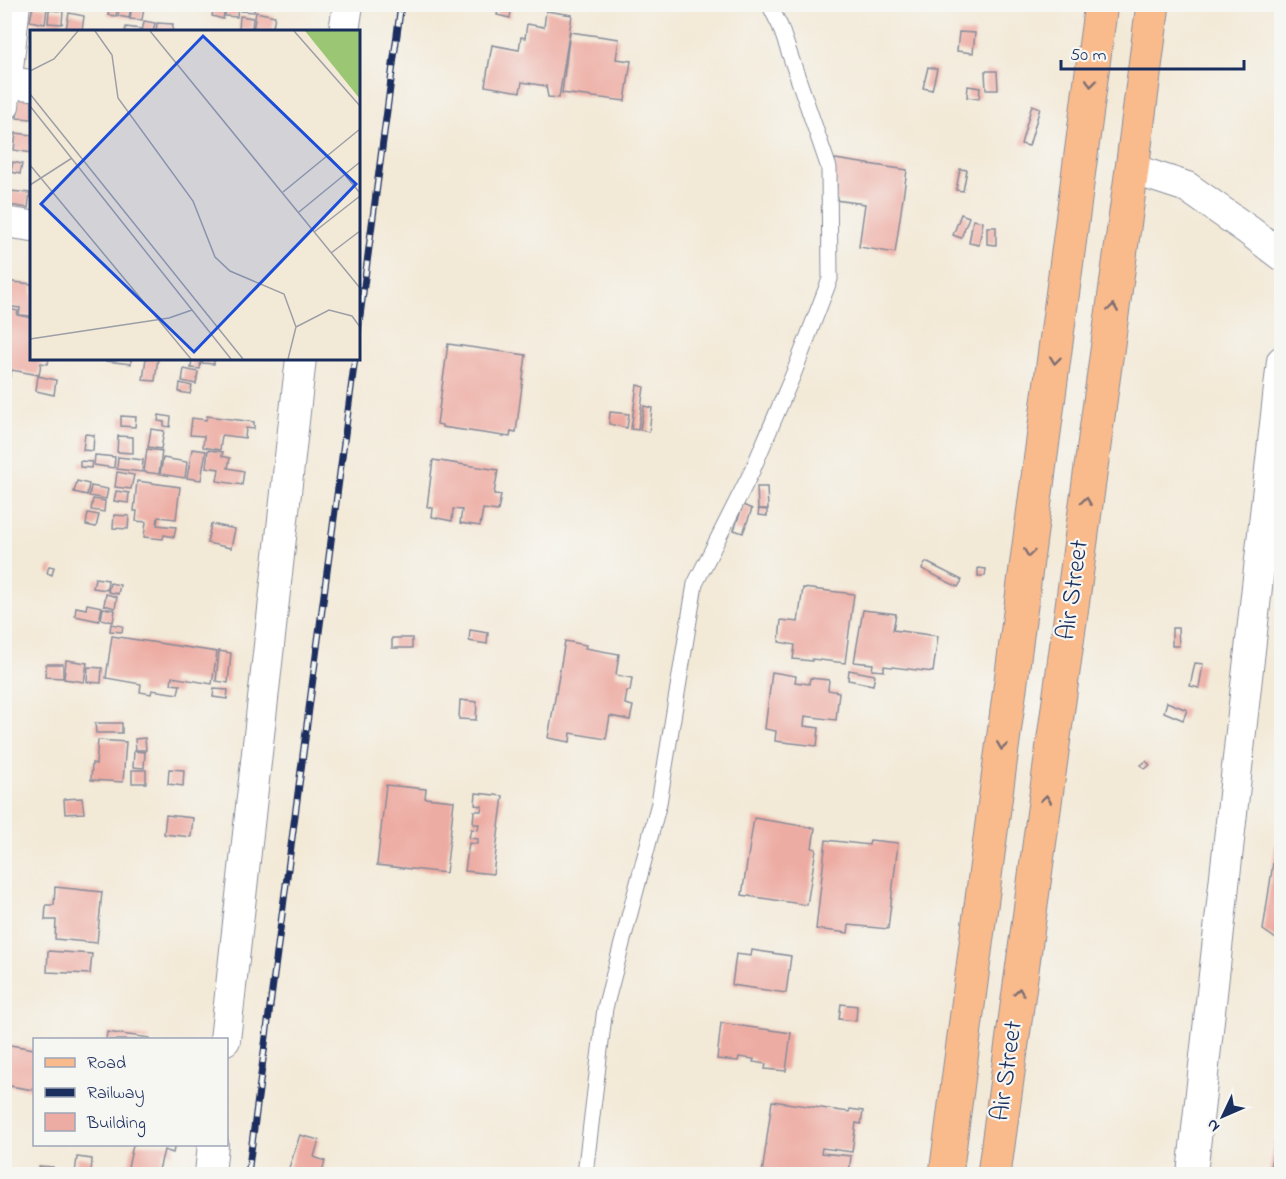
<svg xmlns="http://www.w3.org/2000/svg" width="1286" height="1179" viewBox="0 0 1286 1179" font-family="'Indie Flower',sans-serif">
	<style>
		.building { fill: #edaca3 }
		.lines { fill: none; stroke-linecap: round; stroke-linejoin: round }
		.service-casing { stroke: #878c9a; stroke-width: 17 }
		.minor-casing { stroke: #878c9a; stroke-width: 32 }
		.primary-casing { stroke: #878c9a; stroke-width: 35 }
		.service { stroke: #fff; stroke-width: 15 }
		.minor { stroke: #fff; stroke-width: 30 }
		.primary { stroke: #fabb8c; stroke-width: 33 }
		.rail-casing { stroke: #1b2f5e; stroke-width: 7 }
		.rail { stroke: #f6f6f2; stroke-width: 4.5; stroke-dasharray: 14; stroke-linecap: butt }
		.oneway { stroke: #7f6e73 }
		.labels { text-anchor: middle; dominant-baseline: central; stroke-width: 4.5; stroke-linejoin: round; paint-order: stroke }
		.street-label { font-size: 26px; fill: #1b2f5e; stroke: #f6f6f2 }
		.inset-road { fill: none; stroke: #9d9fa7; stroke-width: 1.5 }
		.view { fill: #1d4ed8; fill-opacity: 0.15; stroke: #1d4ed8; stroke-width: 3 }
		.inset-edge { fill: none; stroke: #1b2f5e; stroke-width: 3 }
	</style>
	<rect width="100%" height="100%" fill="#f6f6f2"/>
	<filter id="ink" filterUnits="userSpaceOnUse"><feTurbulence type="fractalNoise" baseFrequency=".0167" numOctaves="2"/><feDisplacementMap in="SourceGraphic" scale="12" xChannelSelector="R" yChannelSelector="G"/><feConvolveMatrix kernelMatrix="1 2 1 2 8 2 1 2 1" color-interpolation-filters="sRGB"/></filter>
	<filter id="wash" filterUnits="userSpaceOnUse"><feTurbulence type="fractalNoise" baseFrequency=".008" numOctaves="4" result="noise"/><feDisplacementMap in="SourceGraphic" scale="24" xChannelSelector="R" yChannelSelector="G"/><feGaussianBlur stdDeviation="1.35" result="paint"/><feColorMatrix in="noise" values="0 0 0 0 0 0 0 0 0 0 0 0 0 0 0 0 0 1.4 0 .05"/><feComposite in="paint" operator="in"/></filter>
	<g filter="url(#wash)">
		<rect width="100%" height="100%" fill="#f3e9d7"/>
		<g id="blocks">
			<g class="building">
				<polygon points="110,4 118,5 116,16 108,15"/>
				<polygon points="120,4 131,5 129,18 118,16"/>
				<polygon points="214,4 225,6 223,19 212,16"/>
				<polygon points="226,4 238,5 237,17 225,16"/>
				<polygon points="242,4 255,4 254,12 241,11"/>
				<polygon points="499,4 512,4 510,18 497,15"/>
				<polygon points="33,6 47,8 45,24 30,21"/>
				<polygon points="132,6 144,7 142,20 130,19"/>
				<polygon points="49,10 63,11 62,24 48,23"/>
				<polygon points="546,11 572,15 559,98 548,97 546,86 522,82 520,92 485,86 492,45 519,50 521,37 525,38 527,24 544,27"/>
				<polygon points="256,12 275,16 272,32 253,32"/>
				<polygon points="69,13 84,16 82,31 66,29"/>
				<polygon points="240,16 253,18 252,30 239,29"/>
				<polygon points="144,21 155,23 153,32 142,32"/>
				<polygon points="157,23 173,24 172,32 156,32"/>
				<polygon points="126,27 141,29 141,32 125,32"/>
				<polygon points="570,32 619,39 616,59 631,61 625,101 562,93"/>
				<polygon points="959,32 975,33 973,53 957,51"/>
				<polygon points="928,67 937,69 932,90 923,88"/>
				<polygon points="985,71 997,71 998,90 986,90"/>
				<polygon points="968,86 980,88 979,99 967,97"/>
				<polygon points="19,93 32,94 32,119 17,118"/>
				<polygon points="1032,105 1040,108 1029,146 1021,144"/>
				<polygon points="16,133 32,135 32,153 14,150"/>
				<polygon points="835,159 907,170 895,253 859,247 865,204 835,200 837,185 831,184"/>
				<polygon points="13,162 22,164 20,174 11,172"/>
				<polygon points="960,169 967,170 963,191 956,190"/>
				<polygon points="4,189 9,190 6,208 4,209"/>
				<polygon points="10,191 30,193 28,208 9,205"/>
				<polygon points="961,214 969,217 961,238 953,235"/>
				<polygon points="973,220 983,222 979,245 969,243"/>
				<polygon points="987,227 996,227 996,245 987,244"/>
				<polygon points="4,281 32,284 32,316 19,315 20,308 4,306"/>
				<polygon points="4,308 18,311 17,315 32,318 32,358 49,358 48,364 41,363 39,375 12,370 10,377 4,376"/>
				<polygon points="448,344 526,355 516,432 511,431 510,437 442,427 442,425 437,424"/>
				<polygon points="106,358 131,358 131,364 106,361"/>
				<polygon points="146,358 158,358 155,381 143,380"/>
				<polygon points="192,358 201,358 200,369 191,368"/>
				<polygon points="203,358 214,358 214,364 202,363"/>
				<polygon points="184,369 198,372 196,384 182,381"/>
				<polygon points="38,376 56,380 54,395 36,391"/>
				<polygon points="180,383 192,386 190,394 179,392"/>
				<polygon points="637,385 644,387 638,430 631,429"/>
				<polygon points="644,406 652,408 649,432 640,430"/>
				<polygon points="610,412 629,414 627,428 609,424"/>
				<polygon points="159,415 171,417 170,427 164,426 164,422 158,421"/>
				<polygon points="121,416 136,417 135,427 121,426"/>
				<polygon points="207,416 254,422 254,429 246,428 245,438 222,435 220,450 203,447 204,436 190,435 192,418 206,420"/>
				<polygon points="151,429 164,431 161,449 148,447"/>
				<polygon points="85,434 94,435 93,451 83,450"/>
				<polygon points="118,436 133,437 133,453 117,452"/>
				<polygon points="147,449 162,451 159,474 144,472"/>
				<polygon points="192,449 206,451 201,480 187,478"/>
				<polygon points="208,450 223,452 222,456 230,458 228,468 244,471 242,485 217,481 219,469 206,467"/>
				<polygon points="95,455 115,457 114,468 94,465"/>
				<polygon points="118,457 143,460 142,472 117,469"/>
				<polygon points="163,458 187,462 185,478 160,474"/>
				<polygon points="433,460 498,470 494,494 501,495 498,511 483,509 480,526 460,523 462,510 453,509 452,521 432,517 433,508 427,507"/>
				<polygon points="80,461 92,462 91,468 80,467"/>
				<polygon points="117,472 134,475 131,489 115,487"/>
				<polygon points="77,481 89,484 87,495 74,492"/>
				<polygon points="137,481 180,487 176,519 158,517 157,525 176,527 174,537 164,535 163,539 144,537 146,522 136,521 137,511 134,511"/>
				<polygon points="91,486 108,489 106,499 89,496"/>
				<polygon points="757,487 767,487 768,509 758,509"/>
				<polygon points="116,491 129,493 128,503 114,501"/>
				<polygon points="93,499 105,501 104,512 91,510"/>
				<polygon points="743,505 752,509 743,533 734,530"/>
				<polygon points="759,509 767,510 767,516 758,515"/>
				<polygon points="88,513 99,515 96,527 86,525"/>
				<polygon points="114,515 129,516 128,529 113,528"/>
				<polygon points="211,524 235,529 231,548 207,543"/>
				<polygon points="926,562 962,580 958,587 922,569"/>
				<polygon points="49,566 54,567 52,575 47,573"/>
				<polygon points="978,568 986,569 985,576 978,576"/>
				<polygon points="95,578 108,580 107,590 93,588"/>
				<polygon points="110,583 120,585 118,594 108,592"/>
				<polygon points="803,588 854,594 845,663 812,659 812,661 793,659 795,645 779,642 781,620 798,622"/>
				<polygon points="106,594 117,597 115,608 104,605"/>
				<polygon points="87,604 102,607 99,621 75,616 76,607 86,609"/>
				<polygon points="103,608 115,610 113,622 101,619"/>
				<polygon points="863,610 896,614 893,630 938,636 933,672 884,666 884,671 872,670 873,664 854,662"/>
				<polygon points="111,624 123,626 122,632 110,631"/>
				<polygon points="1172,628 1178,628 1179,646 1172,646"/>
				<polygon points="470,630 488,633 487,644 469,641"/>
				<polygon points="112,636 217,652 212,684 172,677 171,684 180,685 178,694 152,690 151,694 140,692 141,684 106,678"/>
				<rect x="392" y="638" width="20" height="10"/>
				<polygon points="565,641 586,645 585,648 619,654 616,675 632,678 630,691 627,691 625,704 633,706 630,720 610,716 606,739 571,733 570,742 548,738"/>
				<polygon points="219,651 231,653 228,683 216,681"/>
				<polygon points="66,660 87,663 84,682 64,679"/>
				<polygon points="1195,663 1203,664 1199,688 1190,686"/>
				<polygon points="46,664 63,664 63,678 45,677"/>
				<polygon points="88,667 102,668 101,683 87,682"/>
				<polygon points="849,670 875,675 873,685 848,680"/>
				<polygon points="772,672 796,676 795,682 809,684 810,678 829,680 828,690 839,692 836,720 805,716 804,726 819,728 817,746 775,741 776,731 765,729"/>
				<polygon points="214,689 228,690 227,699 213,697"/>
				<polygon points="460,700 477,702 476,720 459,719"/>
				<polygon points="1167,702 1187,710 1183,720 1164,712"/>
				<polygon points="95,723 122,723 122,733 96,733"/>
				<polygon points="145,738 146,750 136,750 135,739"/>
				<polygon points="98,740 126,742 123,782 91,780 92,763 96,764"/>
				<polygon points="134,751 145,752 144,768 133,767"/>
				<polygon points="1146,761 1150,765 1145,769 1141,765"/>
				<polygon points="169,769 184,770 183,786 168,784"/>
				<rect x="132" y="770" width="14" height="13"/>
				<polygon points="386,785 426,789 425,798 454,801 446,873 377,865"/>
				<polygon points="476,793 503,796 493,874 465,871 469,843 477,844 478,839 469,838 471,829 478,830 479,824 473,824 474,811 481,811 482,806 475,805"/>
				<polygon points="82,798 84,813 65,814 64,799"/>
				<polygon points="166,815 193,818 191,837 164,834"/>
				<polygon points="754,818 815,828 812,848 816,849 807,905 742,895"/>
				<polygon points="826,840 869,845 870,840 898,843 888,929 849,925 848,933 816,929"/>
				<polygon points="1276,843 1282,847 1282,943 1263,930"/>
				<polygon points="55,887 102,892 97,943 55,939 56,920 45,920 46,905 54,905"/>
				<polygon points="752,950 791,956 786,993 732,985 736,954 751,956"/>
				<polygon points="48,951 92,954 90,974 47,972"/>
				<polygon points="841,1004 857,1006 856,1021 839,1019"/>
				<polygon points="721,1023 791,1033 786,1071 765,1069 766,1064 753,1062 754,1059 739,1057 738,1061 717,1059"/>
				<polygon points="107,1032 150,1038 149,1040 106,1040"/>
				<polygon points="4,1044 34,1049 34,1090 4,1085"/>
				<polygon points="772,1101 849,1112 850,1109 863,1111 861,1124 856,1123 852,1152 822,1148 821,1153 851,1156 849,1174 762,1174"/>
				<polygon points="300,1135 319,1140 314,1157 325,1161 322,1174 287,1174"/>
				<polygon points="1275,1141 1282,1146 1282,1174 1269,1174"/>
				<polygon points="136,1144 175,1144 173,1153 164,1150 158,1174 139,1174 127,1172 133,1145"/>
				<polygon points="77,1157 92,1159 91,1174 75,1174"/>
				<polygon points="39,1166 53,1167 52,1174 38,1174"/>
			</g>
		</g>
	</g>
	<g filter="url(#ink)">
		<use href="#blocks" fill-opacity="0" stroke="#878c9a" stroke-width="1.5"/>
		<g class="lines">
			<defs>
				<polyline id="service" points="585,1174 605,1008 659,803 695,584 752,471 793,375 830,279 829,168 780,26 769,4"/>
				<g id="minor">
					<polyline points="344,32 348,4"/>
					<polyline points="4,82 32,85"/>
					<polyline points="4,106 15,4"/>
					<polyline points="1132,169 1187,187 1248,230 1282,256"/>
					<polyline points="4,222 32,226"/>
					<polyline points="225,1040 301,358"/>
					<polyline points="210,1174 213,1144"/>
					<polyline points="1192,1174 1282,361"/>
				</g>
				<g id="primary">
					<path d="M 946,1174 C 996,784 1051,395 1101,4"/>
					<polyline points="994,1174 1132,169 1153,4"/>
				</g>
			</defs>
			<use href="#service" class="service-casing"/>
			<use href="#minor" class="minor-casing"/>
			<use href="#primary" class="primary-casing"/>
			<use href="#service" class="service"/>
			<use href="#minor" class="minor"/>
			<use href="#primary" class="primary"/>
			<defs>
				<g id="rail">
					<polyline points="358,331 401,4"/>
					<polyline points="248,1174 355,358"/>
				</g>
			</defs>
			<use href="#rail" class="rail-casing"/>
			<use href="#rail" class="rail"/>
		</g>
		<defs><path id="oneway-chevron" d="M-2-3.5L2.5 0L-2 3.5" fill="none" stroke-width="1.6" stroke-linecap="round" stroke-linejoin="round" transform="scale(1.5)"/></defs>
		<g class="oneway">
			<use href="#oneway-chevron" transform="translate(1091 83) rotate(97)"/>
			<use href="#oneway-chevron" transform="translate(1113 308) rotate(-82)"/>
			<use href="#oneway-chevron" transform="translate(1055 360) rotate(97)"/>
			<use href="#oneway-chevron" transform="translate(1086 501) rotate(-82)"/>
			<use href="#oneway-chevron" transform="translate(1029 553) rotate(98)"/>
			<use href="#oneway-chevron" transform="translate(1002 746) rotate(98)"/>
			<use href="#oneway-chevron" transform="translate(1046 799) rotate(-82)"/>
			<use href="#oneway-chevron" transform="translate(1019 992) rotate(-82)"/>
		</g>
	</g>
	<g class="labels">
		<g class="street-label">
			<text transform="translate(1074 590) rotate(-82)">Air Street</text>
			<text transform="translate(1008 1071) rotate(-82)">Air Street</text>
		</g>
	</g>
	<g transform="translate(30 30)">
		<rect width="330" height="330" fill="#f3e9d7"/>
		<path d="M 275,1 L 330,1 L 330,69 Z" fill="#9bc673"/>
		<path class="inset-road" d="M 65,1 L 82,25 L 88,68 L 163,171 L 185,227 L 200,241 L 254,264 L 266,297 L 258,329M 120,1 L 330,258M 264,1 L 330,76M 0,41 L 24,29 L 48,1M 0,64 L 213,329M 0,76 L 201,329M 299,126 L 330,163M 0,135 L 161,329M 0,155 L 42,128M 253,162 L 330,99M 269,182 L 330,132M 284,202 L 330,166M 301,223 L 330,201M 266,297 L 299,280 L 322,286 L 330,297M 0,309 L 139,288 L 162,280"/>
		<path class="view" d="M 173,6 L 326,154 L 164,322 L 11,174 Z"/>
		<rect width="330" height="330" class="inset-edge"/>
	</g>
	<rect width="1286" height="1179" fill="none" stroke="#f6f6f2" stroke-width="24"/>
	<rect x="33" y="1038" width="195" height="108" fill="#f6f6f2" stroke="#9ea6b7" stroke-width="1.5"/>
	<rect x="45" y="1058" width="30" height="9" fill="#fabb8c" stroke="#9ea6b7" stroke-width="1.5"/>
	<text x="87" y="1068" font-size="18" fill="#1b2f5e">Road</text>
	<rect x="45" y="1088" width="30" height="9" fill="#1b2f5e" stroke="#9ea6b7" stroke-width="1.5"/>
	<text x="87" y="1098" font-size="18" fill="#1b2f5e">Railway</text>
	<rect x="45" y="1113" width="30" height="18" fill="#edaca3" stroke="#9ea6b7" stroke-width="1.5"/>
	<text x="87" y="1128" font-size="18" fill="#1b2f5e">Building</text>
	<g transform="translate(1223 1116) rotate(226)" stroke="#f6f6f2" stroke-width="4.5" paint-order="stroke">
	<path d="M0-4.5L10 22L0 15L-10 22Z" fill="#1b2f5e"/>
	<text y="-9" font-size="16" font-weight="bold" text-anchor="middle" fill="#1b2f5e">N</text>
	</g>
	<path d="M1061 60v9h183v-9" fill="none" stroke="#1b2f5e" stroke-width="3"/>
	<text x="1070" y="60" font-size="18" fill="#1b2f5e" stroke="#f6f6f2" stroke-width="4.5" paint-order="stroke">50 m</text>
</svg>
